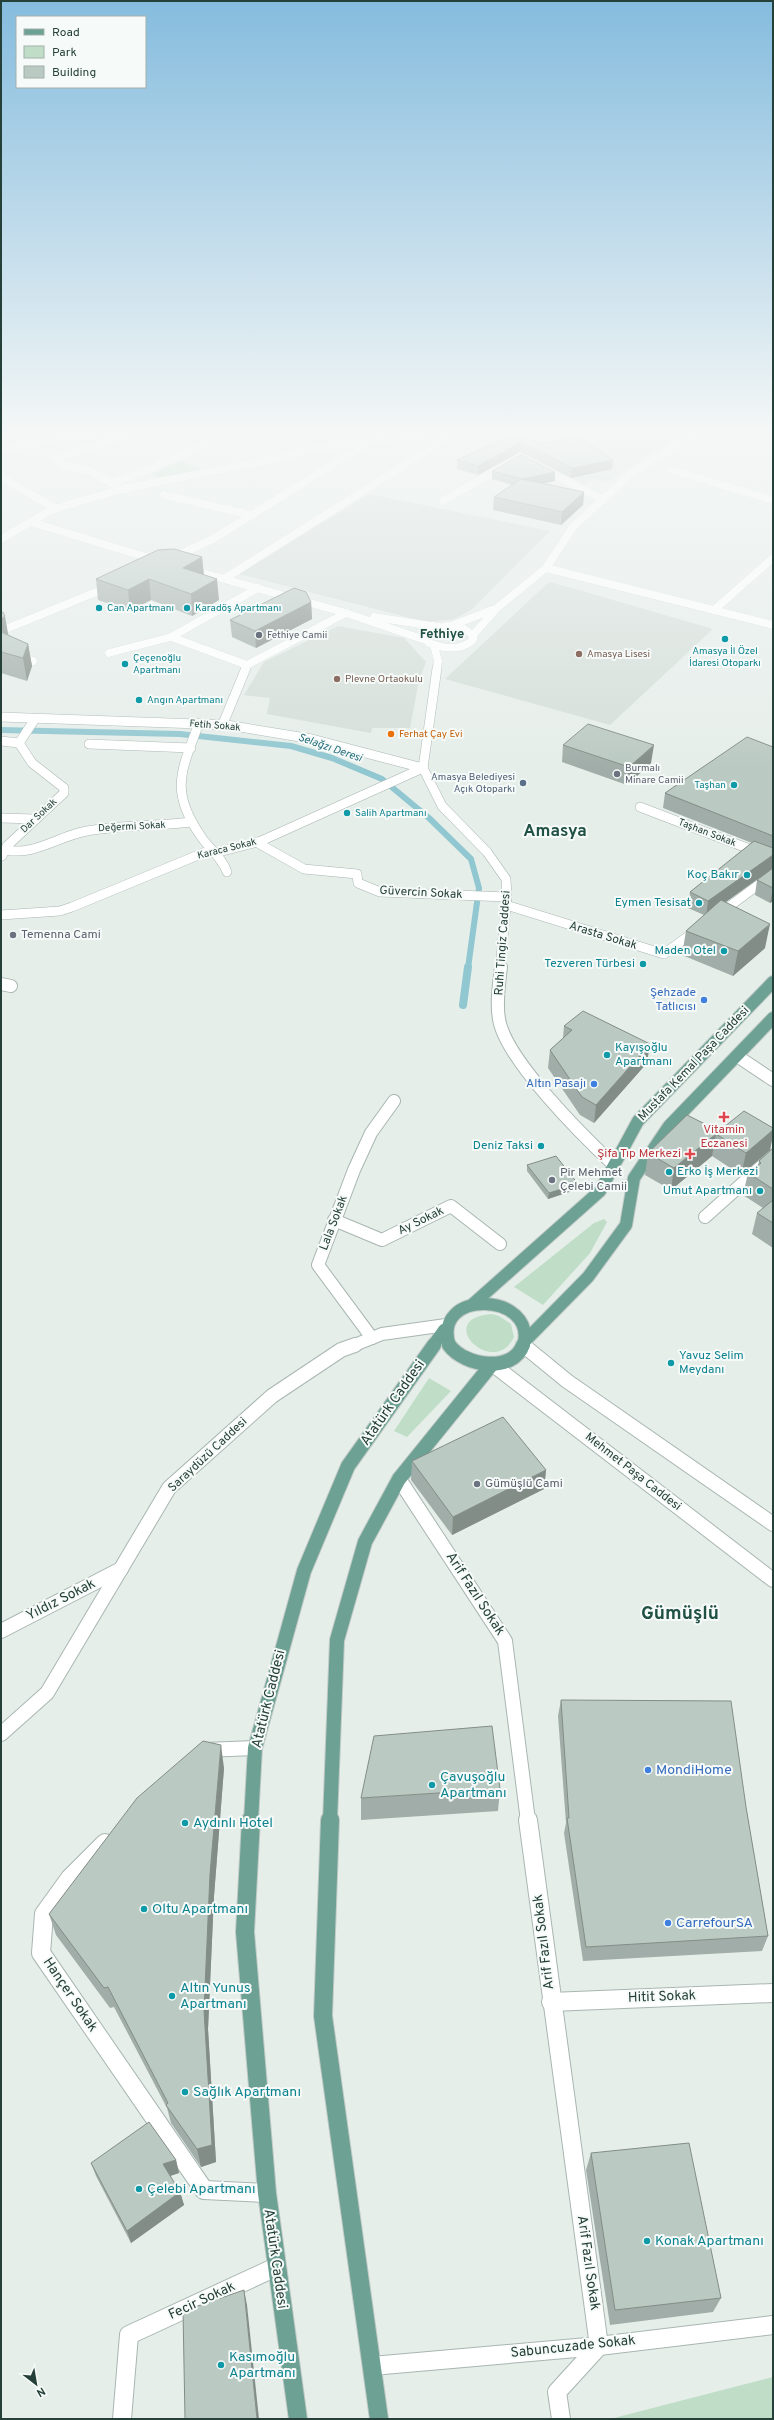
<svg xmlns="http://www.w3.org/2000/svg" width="774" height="2420" viewBox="0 0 774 2420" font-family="Overpass,sans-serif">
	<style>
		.built { fill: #d4ded9 }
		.green { fill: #c0dec7 }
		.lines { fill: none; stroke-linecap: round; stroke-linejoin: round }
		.stream-far1 { stroke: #91c7d0; stroke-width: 6 }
		.stream { stroke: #91c7d0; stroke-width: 8 }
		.minor-far4-casing { stroke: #a8b6b1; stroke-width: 8 }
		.minor-far3-casing { stroke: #a8b6b1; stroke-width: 10 }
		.minor-far2-casing { stroke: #a8b6b1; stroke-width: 14 }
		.minor-far1-casing { stroke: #a8b6b1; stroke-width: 16 }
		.minor-casing { stroke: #a8b6b1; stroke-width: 20 }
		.major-far2-casing { stroke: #c2cac7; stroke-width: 14 }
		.major-far1-casing { stroke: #c2cac7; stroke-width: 16 }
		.major-casing { stroke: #c2cac7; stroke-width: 20 }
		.minor-far4 { stroke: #fff; stroke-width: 8 }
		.minor-far3 { stroke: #fff; stroke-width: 9 }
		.minor-far2 { stroke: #fff; stroke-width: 12 }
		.minor-far1 { stroke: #fff; stroke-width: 14 }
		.minor { stroke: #fff; stroke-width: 18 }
		.major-far2 { stroke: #6ca193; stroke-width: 12 }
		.major-far1 { stroke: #6ca193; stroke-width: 14 }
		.major { stroke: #6ca193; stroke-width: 18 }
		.wall { fill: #a1ada8 }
		.shaded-wall { fill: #838d88 }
		.building { fill: #bbc9c3; stroke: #838d88 }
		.culture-dot { fill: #0f9aa8; stroke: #f6faf8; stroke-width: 1.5 }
		.worship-dot { fill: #6b7280; stroke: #f6faf8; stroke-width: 1.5 }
		.education-dot { fill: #8d6e63; stroke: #f6faf8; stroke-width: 1.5 }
		.food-dot { fill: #e8710a; stroke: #f6faf8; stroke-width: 1.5 }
		.service-dot { fill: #5c6f8a; stroke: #f6faf8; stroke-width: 1.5 }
		.shop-dot { fill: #3f7fe0; stroke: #f6faf8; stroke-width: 1.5 }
		.health-dot { fill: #e0444e; stroke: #f6faf8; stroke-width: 1.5 }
		.labels { text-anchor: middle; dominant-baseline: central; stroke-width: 4; stroke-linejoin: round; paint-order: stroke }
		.far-culture-label { font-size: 10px; fill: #0d838f; stroke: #f6faf8; text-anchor: start }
		.far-worship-label { font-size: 10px; fill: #5b616d; stroke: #f6faf8; text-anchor: start }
		.far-education-label { font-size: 10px; fill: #785e54; stroke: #f6faf8; text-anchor: start }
		.far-street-label { font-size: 10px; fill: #254038; stroke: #f6faf8 }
		.far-food-label { font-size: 10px; fill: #c56008; stroke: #f6faf8; text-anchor: start }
		.far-service-label { font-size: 10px; fill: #4e5e75; stroke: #f6faf8; text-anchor: end }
		.far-water-label { font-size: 11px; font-style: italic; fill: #216d7a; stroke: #f6faf8 }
		.culture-label { font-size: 12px; fill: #0d838f; stroke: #f6faf8; text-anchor: end }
		.street-label { font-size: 12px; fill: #254038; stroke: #f6faf8 }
		.worship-label { font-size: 12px; fill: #5b616d; stroke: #f6faf8; text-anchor: start }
		.shop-label { font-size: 12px; fill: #366cbe; stroke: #f6faf8; text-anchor: end }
		.health-label { font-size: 12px; fill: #be3a42; stroke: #f6faf8 }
		.far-district-label { font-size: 13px; font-weight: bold; fill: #215145; stroke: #f6faf8 }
		.near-street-label { font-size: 14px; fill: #254038; stroke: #f6faf8 }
		.near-shop-label { font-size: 14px; fill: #366cbe; stroke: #f6faf8; text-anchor: start }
		.near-culture-label { font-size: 14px; fill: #0d838f; stroke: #f6faf8; text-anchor: start }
		.far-town-label { font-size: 17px; font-weight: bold; fill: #215145; stroke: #f6faf8 }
		.near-district-label { font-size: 19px; font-weight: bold; fill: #215145; stroke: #f6faf8 }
	</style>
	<rect width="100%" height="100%" fill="#e6eeea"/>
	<g class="built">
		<polygon points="588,431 692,431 634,463 608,482 592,479 585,485 528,454 532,445"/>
		<polygon points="369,494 550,531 471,610 454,619 426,622 239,574"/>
		<polygon points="549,582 572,588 713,629 610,725 445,679"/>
		<polygon points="338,626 404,638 426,662 419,680 410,728 372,728 371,733 267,714 270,698 244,695 264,662"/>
	</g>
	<g class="green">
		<polygon points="181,461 203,470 159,478 152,474"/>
		<polygon points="604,1219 607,1222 590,1253 543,1305 514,1287 594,1223"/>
		<path d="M 492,1314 L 499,1316 L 511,1324 L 514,1337 C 493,1380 432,1318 492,1314 Z"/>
		<polygon points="429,1378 451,1391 407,1437 394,1431"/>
		<polygon points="773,2377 773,2419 610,2419"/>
	</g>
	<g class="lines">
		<polyline class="stream-far1" points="1,730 180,734 291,746 332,758 382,779 429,818 471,859 479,888 468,968"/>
		<polyline class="stream" points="463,1005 468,967"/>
		<defs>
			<g id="minor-far4">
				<polyline points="1,441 21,431"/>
				<polyline points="1,450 61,437 135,434 146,431"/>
				<polyline points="542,468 603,500"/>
				<polyline points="672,470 773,500"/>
				<polyline points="1,477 56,509"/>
				<polyline points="111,483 151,469 209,441"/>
				<polyline points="127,489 122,489 90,471 65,466 53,458 135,434"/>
				<polyline points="164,495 252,515"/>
				<polyline points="443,501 506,465"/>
				<polyline points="31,522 159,561"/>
				<polyline points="1,539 51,510 122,489 275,459 313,448 460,431"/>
				<polyline points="170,559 213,539 387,431"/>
				<polyline points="546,568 773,625"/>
				<polyline points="188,569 346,613 428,641"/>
				<polyline points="224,579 455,433"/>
				<polyline points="714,610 773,558"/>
				<polyline points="374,617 439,627"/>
				<polyline points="453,625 492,610"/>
				<path d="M 446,626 L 461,627 L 473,635 L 473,640 C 460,651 444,649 429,643 L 426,635 L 428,632 Z"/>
				<polyline points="1,631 111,586"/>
				<polyline points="473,635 497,608 546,568 573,527 633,472 700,431"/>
				<polyline points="171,637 247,665"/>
				<polyline points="434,645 438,661 437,669"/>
				<polyline points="1,649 33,661"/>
				<polyline points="109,653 171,637 258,588"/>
				<polyline points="245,669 247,665 346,613"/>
			</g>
			<g id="minor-far3">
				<polyline points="437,668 423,768 442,806 487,852 506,879 507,897 500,968"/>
				<polyline points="1,717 227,725 312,739 423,768"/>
				<path d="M 199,723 C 181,772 169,791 202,838 C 210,849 223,859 227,872"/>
				<polyline points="222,726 246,668"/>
				<polyline points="1,741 19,743"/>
				<polyline points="19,743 35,719"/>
				<polyline points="89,744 191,748"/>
				<polyline points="640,807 773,858"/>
				<polyline points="1,818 35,819"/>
				<polyline points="256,842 304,869 357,874 358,883 380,892 507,897"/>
				<path d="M 5,850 C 35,856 58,836 87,831 C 122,825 157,826 192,822"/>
				<polyline points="2,856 7,846 64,793 64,788 32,763 19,743"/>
				<polyline points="506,905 664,954 698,929"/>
				<polyline points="719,914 773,874"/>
				<polyline points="1,915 60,911 72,907 208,851 215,853 261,841 423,768"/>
			</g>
			<g id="minor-far2">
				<path d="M 501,967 C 499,984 496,1003 499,1019 C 505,1059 584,1137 614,1165"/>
				<polyline points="1,984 11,986"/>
				<polyline points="737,1056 773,1080"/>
				<polyline points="705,1217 773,1156"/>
				<polyline points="334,1220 382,1240 451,1206 500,1244"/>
				<polyline points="372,1338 318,1265 354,1170 371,1133 394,1101"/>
				<polyline points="352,1346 382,1334 446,1325"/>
			</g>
			<g id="minor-far1">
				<polyline points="523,1345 567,1381 773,1524"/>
				<polyline points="492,1364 773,1580"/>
				<polyline points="399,1479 505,1641 528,1821"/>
				<polyline points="1,1631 121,1569"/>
				<polyline points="1,1734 47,1693 169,1488 272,1396 341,1350 355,1345"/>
				<polyline points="205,1750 255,1748"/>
			</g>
			<g id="minor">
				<polyline points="528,1820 599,2346 557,2392 561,2419"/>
				<polyline points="105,1843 70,1878 44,1914 41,1953 204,2190 267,2193"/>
				<polyline points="551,2002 773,1993"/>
				<polyline points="372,2366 599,2346 773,2325"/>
				<polyline points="122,2419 129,2335 276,2267"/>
			</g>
			<g id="major-far2">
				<polyline points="473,1304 600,1191 638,1121 773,982"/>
				<polyline points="525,1341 588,1277 626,1225 634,1178 669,1126 773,1018"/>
				<polyline points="433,1346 444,1330"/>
				<path d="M 450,1346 C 430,1288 539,1292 523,1346"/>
			</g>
			<g id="major-far1">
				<path d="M 449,1345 C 465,1367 513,1373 523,1345"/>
				<polyline points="251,1821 255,1748 304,1571 348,1466 434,1345"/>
				<polyline points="330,1821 337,1640 365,1542 399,1479 492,1364"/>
			</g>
			<g id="major">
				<polyline points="251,1820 245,1932 267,2193 298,2419"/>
				<polyline points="330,1820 323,2016 379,2419"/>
			</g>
		</defs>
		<use href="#minor-far4" class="minor-far4-casing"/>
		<use href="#minor-far3" class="minor-far3-casing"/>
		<use href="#minor-far2" class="minor-far2-casing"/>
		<use href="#minor-far1" class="minor-far1-casing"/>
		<use href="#minor" class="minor-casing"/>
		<use href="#major-far2" class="major-far2-casing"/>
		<use href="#major-far1" class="major-far1-casing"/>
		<use href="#major" class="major-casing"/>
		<use href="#minor-far4" class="minor-far4"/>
		<use href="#minor-far3" class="minor-far3"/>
		<use href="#minor-far2" class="minor-far2"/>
		<use href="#minor-far1" class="minor-far1"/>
		<use href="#minor" class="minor"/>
		<use href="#major-far2" class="major-far2"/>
		<use href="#major-far1" class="major-far1"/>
		<use href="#major" class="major"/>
	</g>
	<g class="wall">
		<polygon points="515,434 541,444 613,460 612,469 571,478 520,452 478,475 457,469 457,460"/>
		<polygon points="492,471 555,481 543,483 584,492 583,505 561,525 493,510 494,497 512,485 492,479"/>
		<polygon points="202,557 204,575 219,600 192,616 151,600 130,611 98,600 96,579"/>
		<polygon points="311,602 312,619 256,648 232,637 230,620"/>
		<polygon points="1,613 8,635 28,644 32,666 27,681 1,673"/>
		<polygon points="563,745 651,763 627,785 562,762"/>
		<polygon points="773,747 773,901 770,903 755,895 757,880 773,868 726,902 765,948 733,976 682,955 686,931 704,915 688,908 690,892 752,843 663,808 665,793"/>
		<polygon points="564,1026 647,1063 594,1123 580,1115 548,1068 550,1050 563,1038"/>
		<polygon points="773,1128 773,1134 770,1150 741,1175 712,1156 671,1190 645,1175 648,1153 719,1131"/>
		<polygon points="773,1148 773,1248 752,1234 757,1213 763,1208 743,1195 748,1173 758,1165 759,1161"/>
		<polygon points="527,1165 578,1189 548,1199 527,1171"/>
		<polygon points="412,1461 546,1470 544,1489 452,1535 411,1480"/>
		<polygon points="561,1700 746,1807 768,1936 762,1951 583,1961 564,1833 566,1823 558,1716"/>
		<polygon points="224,1768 214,1896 208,2029 216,2162 201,2167 171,2123 167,2108 114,2007 110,2008 56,1935 49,1914"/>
		<polygon points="500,1789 498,1811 361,1820 361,1798"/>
		<polygon points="591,2153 721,2298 713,2312 610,2325 586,2170"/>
		<polygon points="176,2160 179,2173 170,2176 180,2192 184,2205 131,2243 96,2176 91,2163"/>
	</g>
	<g class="shaded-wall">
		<polygon points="521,442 520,452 478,475 478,466"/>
		<polygon points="613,460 612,469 571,478 572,468"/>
		<polygon points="555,472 555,481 522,488 522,479"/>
		<polygon points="584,492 583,505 561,525 562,512"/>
		<polygon points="202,557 204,578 183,568"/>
		<polygon points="149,579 151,600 130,611 128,590"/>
		<polygon points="217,579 219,600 192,616 191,594"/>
		<polygon points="311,602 312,619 256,648 255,631"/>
		<polygon points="5,616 9,639 1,644 1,619"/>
		<polygon points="28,644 32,666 27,681 23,658"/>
		<polygon points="654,745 651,763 627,785 629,767"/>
		<polygon points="773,855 773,868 706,916 708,901"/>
		<polygon points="773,889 773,901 770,903"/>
		<polygon points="770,924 765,948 733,976 738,951"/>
		<polygon points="650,1044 647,1063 594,1123 596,1105"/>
		<polygon points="773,1130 773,1134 770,1150 741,1175 746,1153"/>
		<polygon points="716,1134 712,1156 671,1190 674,1168"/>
		<polygon points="578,1184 578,1189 548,1199 549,1193"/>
		<polygon points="546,1470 544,1489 452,1535 453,1517"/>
		<polygon points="221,1745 224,1768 214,1896 208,2029 216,2162 201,2167 197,2149 204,2010 210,1874"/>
		<polygon points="176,2160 179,2173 167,2177 163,2164"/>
		<polygon points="180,2192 184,2205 131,2243 127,2231"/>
		<polygon points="244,2290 247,2305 259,2419 257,2419"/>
	</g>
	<g class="building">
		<polygon points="515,434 541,444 578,437 613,460 572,468 521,442 478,466 457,460"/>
		<polygon points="521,455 555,472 522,479 492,471"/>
		<polygon points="521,479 584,492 562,512 494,497"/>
		<polygon points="174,549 202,557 183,568 217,579 191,594 149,579 128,590 96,579 158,550"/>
		<polygon points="294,588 306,592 311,602 255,631 230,620"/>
		<polygon points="3,612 5,616 1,619 1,613"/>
		<polygon points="1,632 28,644 23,658 1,652"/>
		<polygon points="588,724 654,745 629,767 563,745"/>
		<polygon points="747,737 773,747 773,836 665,793"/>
		<polygon points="754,841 773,848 773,855 708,901 690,892"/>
		<polygon points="773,868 773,888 757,880"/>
		<polygon points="721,900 770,924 738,951 686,931"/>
		<polygon points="583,1011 650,1044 596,1105 582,1097 550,1050 572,1030 564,1026"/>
		<polygon points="744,1111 773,1128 773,1130 746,1153 716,1134 674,1168 648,1153 687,1115 719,1131"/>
		<polygon points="773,1148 773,1189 748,1173 761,1163 759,1161"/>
		<polygon points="556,1156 578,1184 549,1193 527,1165"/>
		<polygon points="773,1200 773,1223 757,1213"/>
		<polygon points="503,1417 546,1470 453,1517 412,1461"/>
		<polygon points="561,1700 731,1701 746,1807 768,1936 586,1947 567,1818 569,1818"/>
		<polygon points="492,1726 500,1789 361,1798 374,1736"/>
		<polygon points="203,1741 221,1745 210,1874 204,2010 212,2145 197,2149 166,2105 168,2103 108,1987 104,1988 49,1914 137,1798"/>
		<polygon points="149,2122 176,2160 163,2164 180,2192 127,2231 91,2163"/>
		<polygon points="689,2143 721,2298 615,2310 591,2153"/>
		<polygon points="244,2290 257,2419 185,2419 183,2311"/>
	</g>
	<linearGradient id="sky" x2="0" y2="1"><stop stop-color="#85bcde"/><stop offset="0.56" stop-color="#f4f7f6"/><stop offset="1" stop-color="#f4f7f6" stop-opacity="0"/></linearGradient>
	<rect width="774" height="770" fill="url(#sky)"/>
	<g class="culture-dot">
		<circle cx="99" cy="608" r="4"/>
		<circle cx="187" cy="608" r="4"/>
		<circle cx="725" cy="639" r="4"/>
		<circle cx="125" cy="664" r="4"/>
		<circle cx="139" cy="700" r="4"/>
		<circle cx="734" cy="785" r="4"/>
		<circle cx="347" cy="813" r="4"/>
		<circle cx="747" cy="875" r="4"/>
		<circle cx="699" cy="903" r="4"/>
		<circle cx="724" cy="951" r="4"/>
		<circle cx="643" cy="964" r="4"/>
		<circle cx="607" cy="1055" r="4"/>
		<circle cx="541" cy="1146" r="4"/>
		<circle cx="669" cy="1172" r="4"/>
		<circle cx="760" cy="1191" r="4"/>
		<circle cx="671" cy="1363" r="4"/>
		<circle cx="432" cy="1785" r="4"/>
		<circle cx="185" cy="1823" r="4"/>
		<circle cx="144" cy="1909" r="4"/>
		<circle cx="172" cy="1996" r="4"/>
		<circle cx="185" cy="2092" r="4"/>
		<circle cx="139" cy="2189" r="4"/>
		<circle cx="647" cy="2241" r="4"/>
		<circle cx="221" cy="2365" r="4"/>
	</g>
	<g class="worship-dot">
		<circle cx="259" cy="635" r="4"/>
		<circle cx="617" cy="774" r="4"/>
		<circle cx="13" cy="935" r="4"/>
		<circle cx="552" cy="1180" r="4"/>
		<circle cx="477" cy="1484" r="4"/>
	</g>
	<g class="education-dot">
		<circle cx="579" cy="654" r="4"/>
		<circle cx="337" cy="679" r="4"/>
	</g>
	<circle class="food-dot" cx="391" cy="734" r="4"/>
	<circle class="service-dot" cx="523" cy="783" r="4"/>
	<g class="shop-dot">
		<circle cx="704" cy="1000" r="4"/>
		<circle cx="594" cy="1084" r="4"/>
		<circle cx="648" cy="1770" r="4"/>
		<circle cx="668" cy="1923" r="4"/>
	</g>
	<g class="health-dot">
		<path d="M722 1111h4v4h4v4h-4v4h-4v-4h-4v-4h4z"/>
		<path d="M688 1148h4v4h4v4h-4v4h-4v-4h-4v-4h4z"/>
	</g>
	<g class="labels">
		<g class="far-culture-label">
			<text x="107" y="608">Can Apartmanı</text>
			<text x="195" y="608">Karadöş Apartmanı</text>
			<text x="725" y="651" text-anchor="middle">Amasya İl Özel<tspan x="725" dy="12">İdaresi Otoparkı</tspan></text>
			<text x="133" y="658">Çeçenoğlu<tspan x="133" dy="12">Apartmanı</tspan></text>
			<text x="147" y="700">Angın Apartmanı</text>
			<text x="726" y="785" text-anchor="end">Taşhan</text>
			<text x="355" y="813">Salih Apartmanı</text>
		</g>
		<g class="far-worship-label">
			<text x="267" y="635">Fethiye Camii</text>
			<text x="625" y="768">Burmalı<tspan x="625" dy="12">Minare Camii</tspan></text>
		</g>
		<g class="far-education-label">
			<text x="587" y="654">Amasya Lisesi</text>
			<text x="345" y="679">Plevne Ortaokulu</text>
		</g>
		<g class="far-street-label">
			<text transform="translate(215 726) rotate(5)">Fetih Sokak</text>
			<text transform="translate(39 816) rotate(-43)">Dar Sokak</text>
			<text transform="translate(132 827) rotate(-3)">Değermi Sokak</text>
			<text transform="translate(707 833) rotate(21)">Taşhan Sokak</text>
			<text transform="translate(227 849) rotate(-14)">Karaca Sokak</text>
		</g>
		<g class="far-food-label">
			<text x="399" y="734">Ferhat Çay Evi</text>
		</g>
		<g class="far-service-label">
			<text x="515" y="777">Amasya Belediyesi<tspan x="515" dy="12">Açık Otoparkı</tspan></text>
		</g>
		<g class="far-water-label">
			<text transform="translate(330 748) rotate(19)">Selağzı Deresi</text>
		</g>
		<g class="culture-label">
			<text x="739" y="875">Koç Bakır</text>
			<text x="691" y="903">Eymen Tesisat</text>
			<text x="716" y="951">Maden Otel</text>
			<text x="635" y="964">Tezveren Türbesi</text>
			<text x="615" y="1048" text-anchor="start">Kayışoğlu<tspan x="615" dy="14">Apartmanı</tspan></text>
			<text x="533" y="1146">Deniz Taksi</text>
			<text x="677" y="1172" text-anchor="start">Erko İş Merkezi</text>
			<text x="752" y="1191">Umut Apartmanı</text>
			<text x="679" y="1356" text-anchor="start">Yavuz Selim<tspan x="679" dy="14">Meydanı</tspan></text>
		</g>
		<g class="street-label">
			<text transform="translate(421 893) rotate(3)">Güvercin Sokak</text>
			<text transform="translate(603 936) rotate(17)">Arasta Sokak</text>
			<text transform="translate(503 943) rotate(-86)">Ruhi Tingiz Caddesi</text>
			<text transform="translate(694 1064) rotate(-46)">Mustafa Kemal Paşa Caddesi</text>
			<text transform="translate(421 1221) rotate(-26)">Ay Sokak</text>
			<text transform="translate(334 1223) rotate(-69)">Lala Sokak</text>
			<text transform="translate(208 1455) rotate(-43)">Saraydüzü Caddesi</text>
			<text transform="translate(633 1472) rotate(38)">Mehmet Paşa Caddesi</text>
		</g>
		<g class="worship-label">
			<text x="21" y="935">Temenna Cami</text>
			<text x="560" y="1173">Pir Mehmet<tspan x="560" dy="14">Çelebi Camii</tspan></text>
			<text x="485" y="1484">Gümüşlü Cami</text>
		</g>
		<g class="shop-label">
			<text x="696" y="993">Şehzade<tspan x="696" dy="14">Tatlıcısı</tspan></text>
			<text x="586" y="1084">Altın Pasajı</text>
		</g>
		<g class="health-label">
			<text x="724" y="1130">Vitamin<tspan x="724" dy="14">Eczanesi</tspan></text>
			<text x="681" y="1154" text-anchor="end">Şifa Tıp Merkezi</text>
		</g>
		<g class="far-district-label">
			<text x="442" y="635">Fethiye</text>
		</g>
		<g class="near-street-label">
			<text transform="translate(393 1403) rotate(-55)">Atatürk Caddesi</text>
			<text transform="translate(475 1594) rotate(57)">Arif Fazıl Sokak</text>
			<text transform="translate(61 1600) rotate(-27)">Yıldız Sokak</text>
			<text transform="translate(269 1699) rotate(-76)">Atatürk Caddesi</text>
			<text transform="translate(544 1942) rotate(-97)">Arif Fazıl Sokak</text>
			<text transform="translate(70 1995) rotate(56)">Hançer Sokak</text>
			<text transform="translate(662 1997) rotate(-2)">Hitit Sokak</text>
			<text transform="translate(275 2259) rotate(82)">Atatürk Caddesi</text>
			<text transform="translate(588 2263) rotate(82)">Arif Fazıl Sokak</text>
			<text transform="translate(202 2301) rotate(-25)">Fecir Sokak</text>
			<text transform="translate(573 2347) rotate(-6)">Sabuncuzade Sokak</text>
		</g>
		<g class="near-shop-label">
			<text x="656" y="1770">MondiHome</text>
			<text x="676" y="1923">CarrefourSA</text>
		</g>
		<g class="near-culture-label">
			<text x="440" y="1777">Çavuşoğlu<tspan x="440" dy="16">Apartmanı</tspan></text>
			<text x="193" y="1823">Aydınlı Hotel</text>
			<text x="152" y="1909">Oltu Apartmanı</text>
			<text x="180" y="1988">Altın Yunus<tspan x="180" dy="16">Apartmanı</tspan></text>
			<text x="193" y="2092">Sağlık Apartmanı</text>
			<text x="147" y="2189">Çelebi Apartmanı</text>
			<text x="655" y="2241">Konak Apartmanı</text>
			<text x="229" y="2357">Kasımoğlu<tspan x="229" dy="16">Apartmanı</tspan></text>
		</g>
		<g class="far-town-label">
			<text x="555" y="832">Amasya</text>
		</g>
		<g class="near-district-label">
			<text x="680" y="1614">Gümüşlü</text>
		</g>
	</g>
	<rect width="774" height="2420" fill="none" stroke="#254038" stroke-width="4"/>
	<rect x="16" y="16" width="130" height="72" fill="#f6faf8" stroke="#a2b0ab"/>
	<rect x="24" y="29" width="20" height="6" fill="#6ca193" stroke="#a2b0ab"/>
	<text x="52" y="36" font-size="12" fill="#254038">Road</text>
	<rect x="24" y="46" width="20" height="12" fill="#c0dec7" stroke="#a2b0ab"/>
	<text x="52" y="56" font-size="12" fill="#254038">Park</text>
	<rect x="24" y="66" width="20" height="12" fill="#bbc9c3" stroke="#a2b0ab"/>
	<text x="52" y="76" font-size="12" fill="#254038">Building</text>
	<g transform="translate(36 2384) rotate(149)" stroke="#f6faf8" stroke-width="3" paint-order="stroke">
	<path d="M0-3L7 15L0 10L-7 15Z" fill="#254038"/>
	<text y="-6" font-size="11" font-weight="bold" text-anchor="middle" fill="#254038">N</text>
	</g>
</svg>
